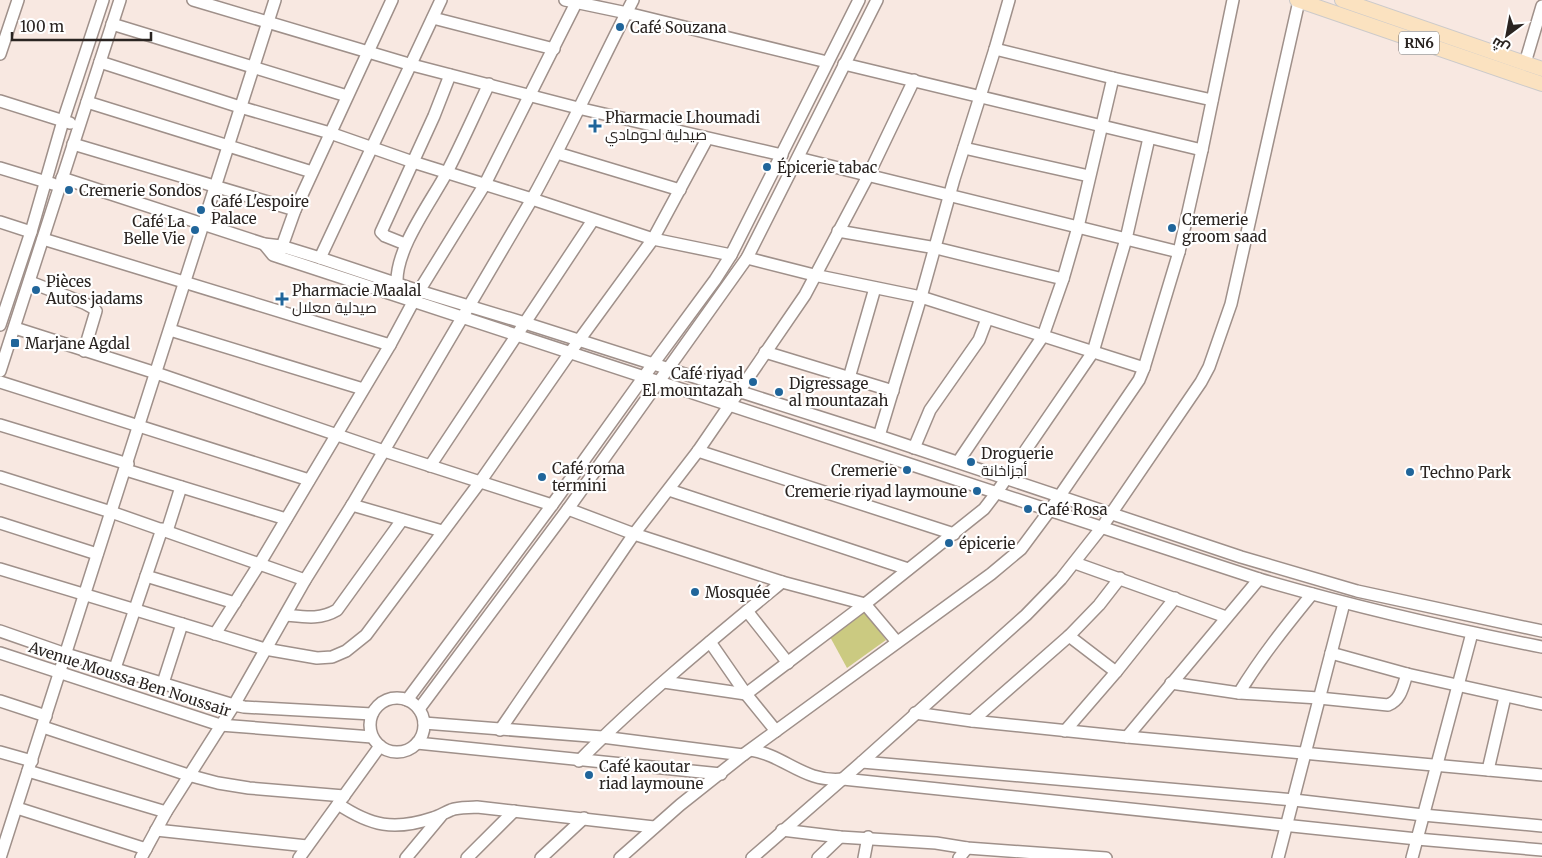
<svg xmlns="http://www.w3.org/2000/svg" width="1542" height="858" viewBox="0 0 1542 858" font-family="Merriweather,Cairo,serif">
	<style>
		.green { fill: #cbca81 }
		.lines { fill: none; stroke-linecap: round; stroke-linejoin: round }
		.minor-casing { stroke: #9f908a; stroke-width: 14 }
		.major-casing { stroke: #cccaca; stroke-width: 16 }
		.minor { stroke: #fff; stroke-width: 11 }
		.major { stroke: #fbe2c0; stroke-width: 14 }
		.poi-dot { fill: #20659a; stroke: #fff; stroke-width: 2 }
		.labels { text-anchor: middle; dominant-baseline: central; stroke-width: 4.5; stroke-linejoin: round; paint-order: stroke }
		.shield { fill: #fff; stroke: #6a6664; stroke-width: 1 }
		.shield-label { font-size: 14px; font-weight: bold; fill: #2a2421 }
		.poi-label { font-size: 15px; fill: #2a2421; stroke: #fff; text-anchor: start }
		.street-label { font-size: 15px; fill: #2a2421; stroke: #fff }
	</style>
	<rect width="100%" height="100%" fill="#f8e8e1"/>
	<polygon class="green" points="863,609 886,640 847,668 829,635"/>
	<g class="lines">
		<defs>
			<g id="minor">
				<polyline points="193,0 412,65 578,108 782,155"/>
				<polyline points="565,0 627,13 827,62"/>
				<polyline points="433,18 554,49"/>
				<polyline points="112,24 347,96"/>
				<polyline points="995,49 1113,78 1212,100"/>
				<polyline points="0,54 18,0"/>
				<polyline points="100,62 240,107 330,133 413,162 532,199 653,239 731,255"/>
				<polyline points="1525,63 1542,6"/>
				<polyline points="844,64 1202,150"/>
				<polyline points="0,101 70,123"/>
				<polyline points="87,102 312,172"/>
				<polyline points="73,144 295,210"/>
				<polyline points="964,148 1089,176"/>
				<polyline points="557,153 680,190"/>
				<polyline points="798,158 1179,252"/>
				<polyline points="0,168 53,184"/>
				<polyline points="62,178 264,244 281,246 320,258 419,291 525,323 879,436 1241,557 1357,591 1542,631"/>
				<polyline points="0,222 31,232"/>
				<polyline points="838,231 936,248 1063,279"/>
				<polyline points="43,239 390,345"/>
				<path d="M 264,244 L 273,255 L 279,257 L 1259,579 C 1352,606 1447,628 1542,647"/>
				<polyline points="405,244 385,236 381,232 434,116 450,75"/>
				<polyline points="280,252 295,210 392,0"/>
				<polyline points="320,258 441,0"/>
				<polyline points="747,258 814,275 921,297 1144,368"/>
				<polyline points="30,282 84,303 93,308 96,311 84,351"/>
				<path d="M 397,284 C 395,249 431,202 447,172 C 462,143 475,113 489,84"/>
				<polyline points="0,325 31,232 63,121 103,0"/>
				<polyline points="15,328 156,373 384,451 552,505"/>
				<polyline points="170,330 363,389"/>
				<polyline points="765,352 893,391"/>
				<polyline points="0,371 120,0"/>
				<polyline points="849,378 875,288"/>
				<polyline points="0,382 309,480"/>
				<polyline points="0,425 128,464"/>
				<polyline points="879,436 921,297 954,179 995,49 1009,0"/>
				<polyline points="914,448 930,410 979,340 987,319"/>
				<polyline points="698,451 954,534"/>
				<polyline points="958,462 1043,336 1063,279 1078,227 1113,78"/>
				<polyline points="430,466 593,220"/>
				<polyline points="126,470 286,519"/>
				<polyline points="0,477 111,512 305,580"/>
				<polyline points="669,490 908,569"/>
				<polyline points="352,505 442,531"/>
				<polyline points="568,509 634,534 782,582 865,604 897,642"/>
				<polyline points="0,523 97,554"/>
				<polyline points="167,531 181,487"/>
				<polyline points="1075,563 1226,617"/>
				<polyline points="0,569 265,649 317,658 332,657 346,651 366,635 480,482 569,354 653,239 707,139"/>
				<polyline points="146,576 235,603"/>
				<path d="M 1312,594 C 1285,627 1261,657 1239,693 L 1319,698 L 1388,705 C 1401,700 1403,686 1407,674"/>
				<polyline points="747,611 788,663"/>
				<path d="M 286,615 C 305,617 320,620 337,610 L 402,520"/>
				<polyline points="0,631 66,654 234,705 244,707 372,714"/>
				<polyline points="215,634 260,563 390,345 419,291 485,184 576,3"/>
				<polyline points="1069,636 1116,672"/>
				<polyline points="710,642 746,694 776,731"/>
				<polyline points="0,653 220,725 372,737"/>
				<polyline points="1331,653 1407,674 1542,704"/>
				<polyline points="115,668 162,529"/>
				<polyline points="664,682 746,694 865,604 984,509 997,492 1093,352 1126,239 1149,138"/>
				<polyline points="163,683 182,624"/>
				<polyline points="1171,683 1239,693"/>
				<circle cx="397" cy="725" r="27"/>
				<polyline points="407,700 552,505 653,364 715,280 731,255 859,0"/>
				<polyline points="0,701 46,716"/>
				<polyline points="419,709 568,509 747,258 877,0"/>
				<polyline points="915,713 972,721 1127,737 1542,775"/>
				<polyline points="972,721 1069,636 1099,605 1120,578"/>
				<polyline points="424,723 602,737 743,755"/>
				<polyline points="43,727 188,775 218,783 249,788 344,796"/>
				<polyline points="500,730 634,534 698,451 805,295 868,176 914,80"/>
				<polyline points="1065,731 1116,672 1175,598"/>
				<polyline points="1127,737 1259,579"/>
				<polyline points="417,743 721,774"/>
				<path d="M 751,750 C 786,756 804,783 843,779 L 1417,839 L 1542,850"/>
				<polyline points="0,752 32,761"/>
				<path d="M 579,761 C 642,697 713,639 782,582"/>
				<polyline points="862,762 1294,800 1423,815 1542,826"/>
				<polyline points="1488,770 1505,697"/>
				<polyline points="28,771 166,812"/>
				<path d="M 338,804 C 371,826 394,831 433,818 C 439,816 444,813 451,810 C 459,807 469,808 477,807 L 654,827"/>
				<polyline points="17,808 146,849"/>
				<polyline points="156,830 307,846"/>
				<polyline points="782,830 840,837 936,843 967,848 1106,858"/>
				<polyline points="0,858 275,0"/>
				<path d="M 141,858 L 166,812 L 234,705 L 305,580 L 352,505 L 532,199 C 568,134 599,66 633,0"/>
				<polyline points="299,858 380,746"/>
				<polyline points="406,858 441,816"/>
				<polyline points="467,858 514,811"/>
				<polyline points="541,858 584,818"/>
				<polyline points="620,858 680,805 743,755 991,574 1021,549 1050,510 1139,380 1144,368 1179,252 1202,150 1233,0"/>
				<polyline points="752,858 862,762 1026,615 1061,579 1102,527 1201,382 1209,367 1231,304 1299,1"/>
				<polyline points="818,858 840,837"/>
				<polyline points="864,858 868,837"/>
				<polyline points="959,858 967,848"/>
				<polyline points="1278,858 1344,603"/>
				<polyline points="1412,858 1472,633"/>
			</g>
			<g id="major">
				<polyline points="1297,0 1542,84"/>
				<polyline points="1342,0 1542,69"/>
			</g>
		</defs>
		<use href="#minor" class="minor-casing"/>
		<use href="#major" class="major-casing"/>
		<use href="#minor" class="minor"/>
		<use href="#major" class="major"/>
	</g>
	<g class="poi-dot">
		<circle cx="620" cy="27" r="5"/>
		<path d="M592.5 118.5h5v5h5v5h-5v5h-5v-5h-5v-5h5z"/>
		<circle cx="767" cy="167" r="5"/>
		<circle cx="69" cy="190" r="5"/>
		<circle cx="201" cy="210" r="5"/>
		<circle cx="1172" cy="228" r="5"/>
		<circle cx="195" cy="230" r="5"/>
		<circle cx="36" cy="290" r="5"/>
		<path d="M279.5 291.5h5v5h5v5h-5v5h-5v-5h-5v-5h5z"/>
		<rect x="10" y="338" width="10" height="10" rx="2.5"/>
		<circle cx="753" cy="382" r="5"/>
		<circle cx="779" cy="392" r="5"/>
		<circle cx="971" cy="462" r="5"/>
		<circle cx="907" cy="470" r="5"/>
		<circle cx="1410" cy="472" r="5"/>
		<circle cx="542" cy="477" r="5"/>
		<circle cx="977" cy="491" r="5"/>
		<circle cx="1028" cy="509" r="5"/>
		<circle cx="949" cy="543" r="5"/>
		<circle cx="695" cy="592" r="5"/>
		<circle cx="589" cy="775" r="5"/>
	</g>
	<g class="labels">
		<rect class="shield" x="1399" y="31.5" width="40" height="23" rx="4"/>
		<g class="shield-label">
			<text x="1419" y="43">RN6</text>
		</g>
		<g class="poi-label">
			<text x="630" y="27">Café Souzana</text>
			<text x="605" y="117">Pharmacie Lhoumadi<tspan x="605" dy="17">صيدلية لحومادي</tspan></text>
			<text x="777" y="167">Épicerie tabac</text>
			<text x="79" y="190">Cremerie Sondos</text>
			<text x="211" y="201">Café L'espoire<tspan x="211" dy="17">Palace</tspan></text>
			<text x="1182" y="219">Cremerie<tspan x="1182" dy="17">groom saad</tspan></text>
			<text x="185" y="221" text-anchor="end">Café La<tspan x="185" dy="17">Belle Vie</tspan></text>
			<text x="46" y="281">Pièces<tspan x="46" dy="17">Autos jadams</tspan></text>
			<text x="292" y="290">Pharmacie Maalal<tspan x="292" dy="17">صيدلية معلال</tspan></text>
			<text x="25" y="343">Marjane Agdal</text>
			<text x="743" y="373" text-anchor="end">Café riyad<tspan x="743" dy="17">El mountazah</tspan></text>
			<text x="789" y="383">Digressage<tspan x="789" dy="17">al mountazah</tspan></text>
			<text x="981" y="453">Droguerie<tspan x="981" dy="17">أجزاخانة</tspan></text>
			<text x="552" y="468">Café roma<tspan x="552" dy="17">termini</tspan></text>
			<text x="897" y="470" text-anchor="end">Cremerie</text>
			<text x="1420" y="472">Techno Park</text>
			<text x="967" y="491" text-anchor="end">Cremerie riyad laymoune</text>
			<text x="1038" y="509">Café Rosa</text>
			<text x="959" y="543">épicerie</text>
			<text x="705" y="592">Mosquée</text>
			<text x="599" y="766">Café kaoutar<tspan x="599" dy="17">riad laymoune</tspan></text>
		</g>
		<g class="street-label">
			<text transform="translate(130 679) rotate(18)">Avenue Moussa Ben Noussair</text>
		</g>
	</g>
	<g transform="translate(1507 35) rotate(212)" stroke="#ffffff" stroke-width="4" paint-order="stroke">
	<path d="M0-4L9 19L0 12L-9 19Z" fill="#2a2421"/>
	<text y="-8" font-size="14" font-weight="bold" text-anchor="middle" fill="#2a2421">ش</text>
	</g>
	<path d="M12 32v8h139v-8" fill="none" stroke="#2a2421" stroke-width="2.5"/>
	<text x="20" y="32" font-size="15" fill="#2a2421" stroke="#ffffff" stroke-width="4" paint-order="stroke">100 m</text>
</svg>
